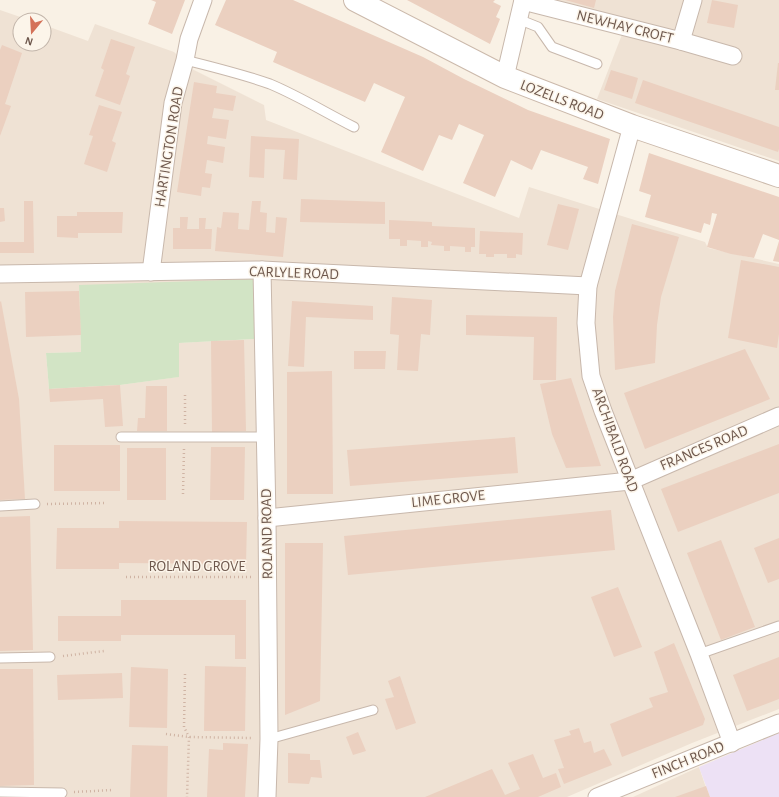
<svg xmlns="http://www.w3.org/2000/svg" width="779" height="797" viewBox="0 0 779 797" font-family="'Alegreya Sans',sans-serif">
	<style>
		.residential { fill: #efe2d4; fill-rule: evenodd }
		.education { fill: #ede1f5 }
		.green { fill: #d2e4c5 }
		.building { fill: #ebd0c0 }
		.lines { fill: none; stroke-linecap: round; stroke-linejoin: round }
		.service-casing { stroke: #c8b8ac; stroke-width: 11 }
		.minor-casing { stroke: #c8b8ac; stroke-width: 19 }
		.secondary-casing { stroke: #cbb9ab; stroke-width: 24 }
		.path { stroke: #cfb3a3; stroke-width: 2.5; stroke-dasharray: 1 3; stroke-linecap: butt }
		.service { stroke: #fff; stroke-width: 9 }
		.minor { stroke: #fff; stroke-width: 17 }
		.secondary { stroke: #fff; stroke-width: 22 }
		.labels { text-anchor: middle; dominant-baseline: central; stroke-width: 3; stroke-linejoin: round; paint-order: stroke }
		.street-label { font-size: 15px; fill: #6e584d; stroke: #fcf5ea }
	</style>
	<rect width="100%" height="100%" fill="#f9f1e5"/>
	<g class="residential">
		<polygon points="544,0 779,0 779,161 597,99 628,19"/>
		<path d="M 0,10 L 29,20 L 20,20 L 20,44 L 44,44 L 44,25 L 88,41 L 95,24 L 174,52 L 192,69 L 264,105 L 266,120 L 519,218 L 529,187 L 705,242 L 708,248 L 779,264 L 779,709 L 692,743 L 567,797 L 0,797 ZM 79,285 L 254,339 L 178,343 L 178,377 L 120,385 L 49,389 L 46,353 L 81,352 Z"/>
		<polygon points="699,767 709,797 633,797"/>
	</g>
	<polygon class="education" points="779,733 779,797 710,797 699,767"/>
	<polygon class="green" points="256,279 254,339 179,343 179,377 120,385 49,389 46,353 81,352 79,285"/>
	<g class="building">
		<polygon points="151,0 185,0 172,34 148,24 156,2"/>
		<polygon points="226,0 293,0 423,57 464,79 528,110 610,139 598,184 583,179 588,167 541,150 532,170 511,160 495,197 463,183 484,135 459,124 452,140 439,135 423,171 381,152 405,97 374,83 365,102 273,62 277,52 215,25"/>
		<polygon points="407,0 495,0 493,2 501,6 496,17 500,19 490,44"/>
		<polygon points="565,0 596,0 594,8"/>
		<polygon points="712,0 738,5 734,28 707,23"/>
		<polygon points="111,39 135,47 126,74 130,76 120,105 95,96 104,70 101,68"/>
		<polygon points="2,45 22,53 5,104 11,106 0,136 0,50"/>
		<polygon points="778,63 779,63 779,90 775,90"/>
		<polygon points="611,70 638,78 632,99 604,90"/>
		<polygon points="643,80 779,127 779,149 778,152 635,103"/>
		<polygon points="194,82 217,86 216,93 236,96 233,111 214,108 212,118 229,120 226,139 208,136 207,144 225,147 223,163 207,160 205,173 212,174 210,188 202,187 201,196 177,192"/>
		<polygon points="99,105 122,112 112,141 116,143 107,172 84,164 93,136 89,135"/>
		<polygon points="251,136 299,139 297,180 283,179 285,150 265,149 264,178 249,177"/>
		<polygon points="649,153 779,197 779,240 763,234 754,258 731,254 707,247 717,214 712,213 710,225 704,223 701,233 645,217 651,195 639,191"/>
		<polygon points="301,199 385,202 385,224 300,222"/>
		<polygon points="24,201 33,201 34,253 0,253 0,242 24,242"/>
		<polygon points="252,201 261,201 260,212 267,213 266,232 275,233 276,217 287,218 283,257 215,251 217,227 221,228 223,212 239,213 238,229 249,230"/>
		<polygon points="558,204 579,209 568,250 547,245"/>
		<polygon points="0,208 4,208 5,221 0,222"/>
		<polygon points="77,212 123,212 122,233 78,233 78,238 57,237 57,216 77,216"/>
		<polygon points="180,217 188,217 187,229 199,229 199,218 206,218 205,229 212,229 211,249 173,249 173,228 180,228"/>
		<polygon points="389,220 432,222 432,226 475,228 475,247 471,247 471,252 465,252 465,247 450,246 450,251 444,251 444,246 431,245 432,242 428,241 428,247 421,247 421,241 407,240 407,246 400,246 400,239 389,239"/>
		<polygon points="632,224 679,237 661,297 657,325 655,363 615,370 613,317 615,291"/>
		<polygon points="480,231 523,233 522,255 516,254 516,258 507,258 507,254 494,254 494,257 486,257 486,254 479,254"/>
		<polygon points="779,241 779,262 773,261"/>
		<polygon points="741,260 779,267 779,334 777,348 728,338"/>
		<polygon points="79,291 81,335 26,337 25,292"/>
		<polygon points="392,297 432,300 430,335 421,334 418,371 397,370 399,335 390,334"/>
		<polygon points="1,301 19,399 25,499 0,500 0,302"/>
		<polygon points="292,301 373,306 373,320 306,317 304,367 288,366"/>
		<polygon points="466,315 557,317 556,380 533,380 534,337 466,335"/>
		<polygon points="244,340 246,431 212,432 211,341"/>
		<polygon points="745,349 770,399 645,449 624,393"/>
		<polygon points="354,351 386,351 385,369 354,369"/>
		<polygon points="332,371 333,494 287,494 287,372"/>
		<polygon points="571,378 585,420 601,466 566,468 552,434 540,384"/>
		<polygon points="120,385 123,426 105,427 103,399 50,402 49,389"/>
		<polygon points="146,386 167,386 167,431 137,431 138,418 145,418"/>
		<polygon points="515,437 518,473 350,486 347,450"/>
		<polygon points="779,444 779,493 678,532 661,489"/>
		<rect x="54" y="445" width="66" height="46"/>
		<polygon points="211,447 245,447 244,500 210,500"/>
		<rect x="127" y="448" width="39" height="52"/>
		<polygon points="611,510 615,550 348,575 344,536"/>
		<polygon points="30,516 33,650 0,651 0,517"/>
		<polygon points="119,521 247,522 246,564 119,563 119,569 56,569 57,528 119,528"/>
		<polygon points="779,538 779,579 768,583 754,548"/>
		<polygon points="721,540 755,627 721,640 687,553"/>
		<polygon points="285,543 323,543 320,701 285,715"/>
		<polygon points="618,587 642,647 614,657 591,597"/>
		<polygon points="121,600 246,600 246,659 235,659 235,635 121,635 121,641 58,641 58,616 121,616"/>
		<polygon points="674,643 705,719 703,725 622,757 610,724 653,707 649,698 668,692 654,652"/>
		<polygon points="779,657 779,699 747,711 733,675"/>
		<polygon points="205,666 246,667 245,731 204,731"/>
		<polygon points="131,667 168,669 167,728 129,727"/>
		<polygon points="0,669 33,669 34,785 0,786"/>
		<polygon points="122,673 123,698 58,700 57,675"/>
		<polygon points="400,676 416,723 396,730 385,699 394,697 388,681"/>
		<polygon points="579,728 584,743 591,741 594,753 604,749 612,765 564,784 558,769 564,768 554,740 571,735 569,731"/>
		<polygon points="358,732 366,751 353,755 346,737"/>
		<polygon points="223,743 248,744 245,797 207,797 209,749 223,750"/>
		<polygon points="132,745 168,746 167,797 130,797"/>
		<polygon points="288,753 310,754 310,760 320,760 322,778 311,777 309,784 288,783"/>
		<polygon points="533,754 543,778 556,773 561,787 538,797 425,797 492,769 505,795 520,789 508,763"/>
		<polygon points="706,786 710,797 675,797"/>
	</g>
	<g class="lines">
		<defs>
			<g id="service">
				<polyline points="518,19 538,27 552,47 597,64"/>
				<path d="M 185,60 C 213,67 242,74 270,84 C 299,96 326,113 354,127"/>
				<polyline points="121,437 265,437"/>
				<polyline points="0,506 35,504"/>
				<polyline points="699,654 779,626"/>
				<polyline points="0,658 50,657"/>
				<polyline points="269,739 373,710"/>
				<polyline points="0,792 62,793"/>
			</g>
			<g id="minor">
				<polyline points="523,1 681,41 733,56"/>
				<polyline points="681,41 693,0"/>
				<polyline points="505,77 523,0"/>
				<polyline points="632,126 588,286 586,323 591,376 603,411 699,654 732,743"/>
				<polyline points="262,270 267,518 269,739 267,797"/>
				<polyline points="151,272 173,103 185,60 189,39 203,0"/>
				<polyline points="0,274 262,270 588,286"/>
				<polyline points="267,518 630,481 779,416"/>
				<polyline points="597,797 779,723"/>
			</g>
			<polyline id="secondary" points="355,0 505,77 632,126 779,176"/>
		</defs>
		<use href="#service" class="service-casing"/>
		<use href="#minor" class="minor-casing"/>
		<use href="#secondary" class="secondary-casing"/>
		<g class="path">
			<polyline points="185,424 185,393"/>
			<polyline points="183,494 184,449"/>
			<polyline points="47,504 107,503"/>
			<polyline points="126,577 251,577"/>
			<polyline points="63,656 104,651"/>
			<polyline points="185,674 184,727 189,737 187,797"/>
			<polyline points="166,734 189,737 251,738"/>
			<polyline points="74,792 113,790"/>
		</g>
		<use href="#service" class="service"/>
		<use href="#minor" class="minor"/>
		<use href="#secondary" class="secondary"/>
	</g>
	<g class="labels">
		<g class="street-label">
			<text transform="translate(625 27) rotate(14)">NEWHAY CROFT</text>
			<text transform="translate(562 100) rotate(21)">LOZELLS ROAD</text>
			<text transform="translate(169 147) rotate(-81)">HARTINGTON ROAD</text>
			<text transform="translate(294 273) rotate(2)">CARLYLE ROAD</text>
			<text transform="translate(615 440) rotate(70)">ARCHIBALD ROAD</text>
			<text transform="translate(704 448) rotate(-23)">FRANCES ROAD</text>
			<text transform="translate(448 499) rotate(-6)">LIME GROVE</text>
			<text transform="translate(267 534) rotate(-91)">ROLAND ROAD</text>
			<text x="197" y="566">ROLAND GROVE</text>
			<text transform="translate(688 760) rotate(-22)">FINCH ROAD</text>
		</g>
	</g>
	<g transform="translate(32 32) rotate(198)"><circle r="19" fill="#fcf5ea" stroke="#c3b6ab"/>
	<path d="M0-3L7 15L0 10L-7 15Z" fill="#d47259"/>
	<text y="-6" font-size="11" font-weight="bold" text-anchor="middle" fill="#6e584d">N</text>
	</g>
</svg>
